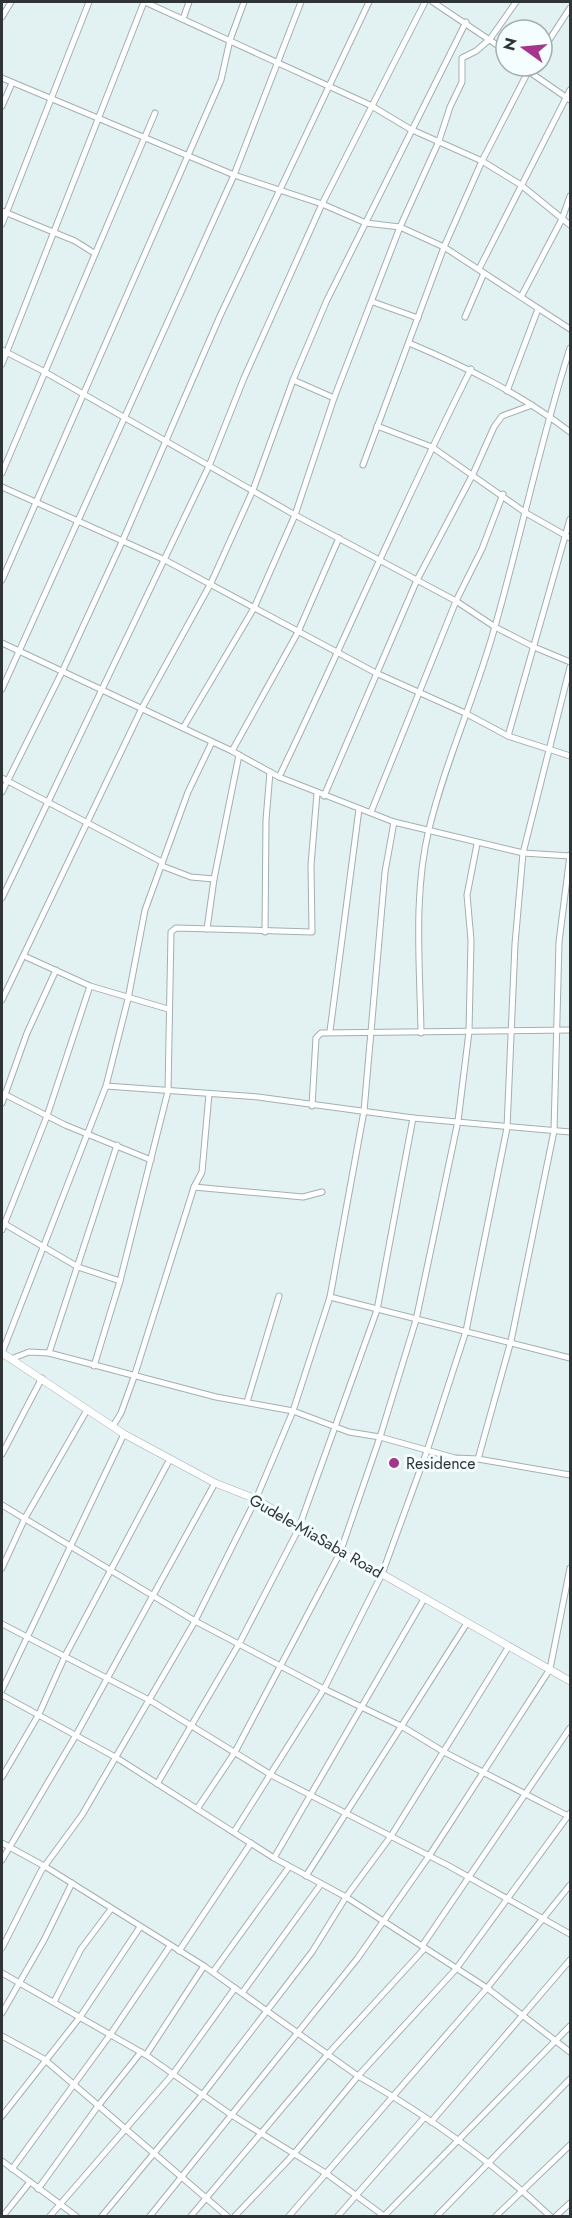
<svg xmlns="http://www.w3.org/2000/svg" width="572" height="2218" viewBox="0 0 572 2218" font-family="Jost,sans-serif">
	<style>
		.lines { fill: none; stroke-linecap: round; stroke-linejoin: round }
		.minor-casing { stroke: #a1b0b1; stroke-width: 7 }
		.tertiary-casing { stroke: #a1b0b1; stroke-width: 8 }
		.minor { stroke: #fff; stroke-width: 5 }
		.tertiary { stroke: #fff; stroke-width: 7 }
		.poi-dot { fill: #a7338c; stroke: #f4feff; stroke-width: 2 }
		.labels { text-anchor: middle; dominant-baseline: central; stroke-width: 6; stroke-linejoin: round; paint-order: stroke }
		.poi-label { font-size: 16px; fill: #2f3536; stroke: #f4feff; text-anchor: start }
		.street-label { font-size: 16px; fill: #2f3536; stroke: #f4feff }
	</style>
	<rect width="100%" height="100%" fill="#e2f2f3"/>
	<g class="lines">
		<defs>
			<g id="minor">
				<polyline points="145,2 370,105 410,129 482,161 521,185 570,225"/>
				<polyline points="433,2 506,51"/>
				<polyline points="2,17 11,2"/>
				<polyline points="183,19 189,2"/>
				<polyline points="542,51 570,8"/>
				<polyline points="521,66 570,100"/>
				<polyline points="2,78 234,175 322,204 366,223 400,227 444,247 570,329"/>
				<polyline points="2,106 12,83"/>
				<polyline points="2,211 75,241 94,253"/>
				<polyline points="2,224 89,2"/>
				<polyline points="479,269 570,90"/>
				<polyline points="521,297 562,219 570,196"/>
				<polyline points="373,302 418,318"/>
				<polyline points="465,317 484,273"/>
				<path d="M 409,343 C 466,367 521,394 570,432"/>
				<polyline points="2,350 43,371 295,515 456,601 495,627 534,647 570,662"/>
				<polyline points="2,364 144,2"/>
				<polyline points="293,380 334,398"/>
				<polyline points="507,391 538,309"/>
				<polyline points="377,426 432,447 526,513 570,538"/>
				<polyline points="363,465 444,247 482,161 531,66"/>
				<polyline points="2,473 155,113"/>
				<polyline points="2,487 165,560 376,673 465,713 508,736 570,756"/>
				<polyline points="2,580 221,80 230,40 244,2"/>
				<polyline points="2,643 232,751 279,777 394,822 523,853 570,856"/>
				<polyline points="2,689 234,175 301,2"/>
				<polyline points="183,728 254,608 295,515 334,398 400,227 439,141 450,107 462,82 462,58 476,51 490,39 516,2"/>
				<polyline points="508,736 570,519"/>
				<polyline points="232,751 298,632 339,538"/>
				<path d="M 279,777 C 344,642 403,503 471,369"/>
				<polyline points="2,778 162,862 162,866 191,877 214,879"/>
				<polyline points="2,792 62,672 122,542 220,316 369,2"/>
				<polyline points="324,796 417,580 473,474 494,427 502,416 532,405"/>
				<polyline points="371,812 456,601 482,549 503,494"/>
				<polyline points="2,898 209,466 244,378 322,204 425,2"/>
				<polyline points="207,929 214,879 239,755"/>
				<polyline points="265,932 266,820 270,772"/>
				<polyline points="24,956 90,986 168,1009"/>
				<polyline points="2,1000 142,708 211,583 253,490 293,380 327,300 466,22"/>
				<polyline points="330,1031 359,809"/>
				<path d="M 421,1033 C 420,967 413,894 429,829 C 446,759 477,693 496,623 C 522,531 541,438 570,348"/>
				<polyline points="106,1086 258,1097 413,1118 377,1310 298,1530 239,1644 157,1784"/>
				<polyline points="2,1093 65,1125 151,1160"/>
				<polyline points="2,1103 27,1033 56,970"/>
				<polyline points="312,1106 316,1038 321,1033 570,1030"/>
				<polyline points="413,1118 570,1132"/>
				<polyline points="194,1187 303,1197 322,1192"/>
				<polyline points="3,1223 78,1267 120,1281"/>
				<polyline points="2,1230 47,1116 90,986"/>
				<polyline points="330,1297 570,1358"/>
				<polyline points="2,1353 106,1086 128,999 145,910 188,792 212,742"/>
				<polyline points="49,1353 117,1145"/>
				<polyline points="11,1359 29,1352 49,1353 216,1397 293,1411 349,1432 380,1437 455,1458 478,1459 570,1475"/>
				<polyline points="94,1366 120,1281 168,1091 171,932 176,928 312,932 311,865 317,793"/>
				<polyline points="247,1402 279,1296"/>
				<polyline points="113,1426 121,1413 134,1377 194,1187 202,1172 209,1094"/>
				<polyline points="2,1454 42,1378"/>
				<polyline points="478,1459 511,1341 554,1131 559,942 570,855"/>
				<polyline points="2,1505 195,1621 324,1689 403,1727 444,1752 570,1817"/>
				<polyline points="2,1568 25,1518 87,1410"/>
				<polyline points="2,1624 151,1701 273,1776 449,1866 570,1934"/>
				<polyline points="2,1690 124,1434"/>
				<polyline points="2,1695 117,1758 274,1858 346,1897 487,1988 570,2052"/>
				<polyline points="2,1777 39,1714 65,1656 170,1459"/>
				<polyline points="197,1809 235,1752 340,1553 380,1437 416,1320 458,1121 469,1032 471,940 467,895 477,844"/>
				<polyline points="234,1832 324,1689 382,1574 427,1451 466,1331 507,1128 515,944 523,853 570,667"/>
				<polyline points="2,1843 46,1867 204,1966 358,2076 456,1969 570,1813"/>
				<polyline points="274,1858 424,1599"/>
				<polyline points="2,1860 76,1735 215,1483"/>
				<polyline points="306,1876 467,1623"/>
				<polyline points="422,1946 570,1728"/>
				<polyline points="2,1948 41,1871 82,1815 195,1621 256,1499 293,1411 330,1297 364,1111 385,872 394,822"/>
				<polyline points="179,1951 251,1843"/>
				<polyline points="213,1972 289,1867"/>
				<polyline points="2,1973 146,2055 230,2114 327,2174 384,2216"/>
				<polyline points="242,1993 321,1884"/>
				<polyline points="54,2002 81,1949 111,1909"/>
				<polyline points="2,2013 44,1940 72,1883"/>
				<polyline points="2,2036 44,2059 227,2216"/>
				<polyline points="146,2055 204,1966"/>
				<polyline points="2,2116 80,2017 140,1927"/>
				<polyline points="431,2122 570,1960"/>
				<polyline points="2,2161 76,2216"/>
				<polyline points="12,2169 110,2035 170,1946"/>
				<polyline points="38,2189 98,2106 141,2052"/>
				<polyline points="3,2216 30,2182"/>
				<polyline points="50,2216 173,2074 235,1988"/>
				<polyline points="102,2216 203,2094 312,1952 346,1897 391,1836 509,1646"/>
				<polyline points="150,2216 357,1959 429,1856 550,1669 570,1568"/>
				<polyline points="191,2216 328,2054 425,1948"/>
				<path d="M 235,2216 L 293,2155 L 358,2076 C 427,2115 492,2162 550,2216"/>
				<polyline points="289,2216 487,1988 570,1885"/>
				<polyline points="338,2216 424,2118"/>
				<polyline points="384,2216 570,2026"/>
				<polyline points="437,2216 570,2079"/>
				<polyline points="496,2216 570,2145"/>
				<polyline points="556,2216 570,2203"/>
			</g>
			<polyline id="tertiary" points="2,1353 124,1434 215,1483 256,1499 280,1514 298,1530 382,1574 570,1681"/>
		</defs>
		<use href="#minor" class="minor-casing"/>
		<use href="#tertiary" class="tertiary-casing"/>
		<use href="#minor" class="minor"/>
		<use href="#tertiary" class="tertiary"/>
	</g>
	<circle class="poi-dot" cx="394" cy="1463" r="6"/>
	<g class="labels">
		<g class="poi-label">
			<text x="406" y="1463">Residence</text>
		</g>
		<g class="street-label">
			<text transform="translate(316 1536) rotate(30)">Gudele-MiaSaba Road</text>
		</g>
	</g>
	<rect width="572" height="2218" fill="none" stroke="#2f3536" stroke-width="6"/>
	<g transform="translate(524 48) rotate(285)"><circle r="28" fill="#f4feff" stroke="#a5aeaf" stroke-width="1.5"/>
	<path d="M0-4.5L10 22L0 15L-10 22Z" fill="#a7338c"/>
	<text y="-9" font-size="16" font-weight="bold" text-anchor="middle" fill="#2f3536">N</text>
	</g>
</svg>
